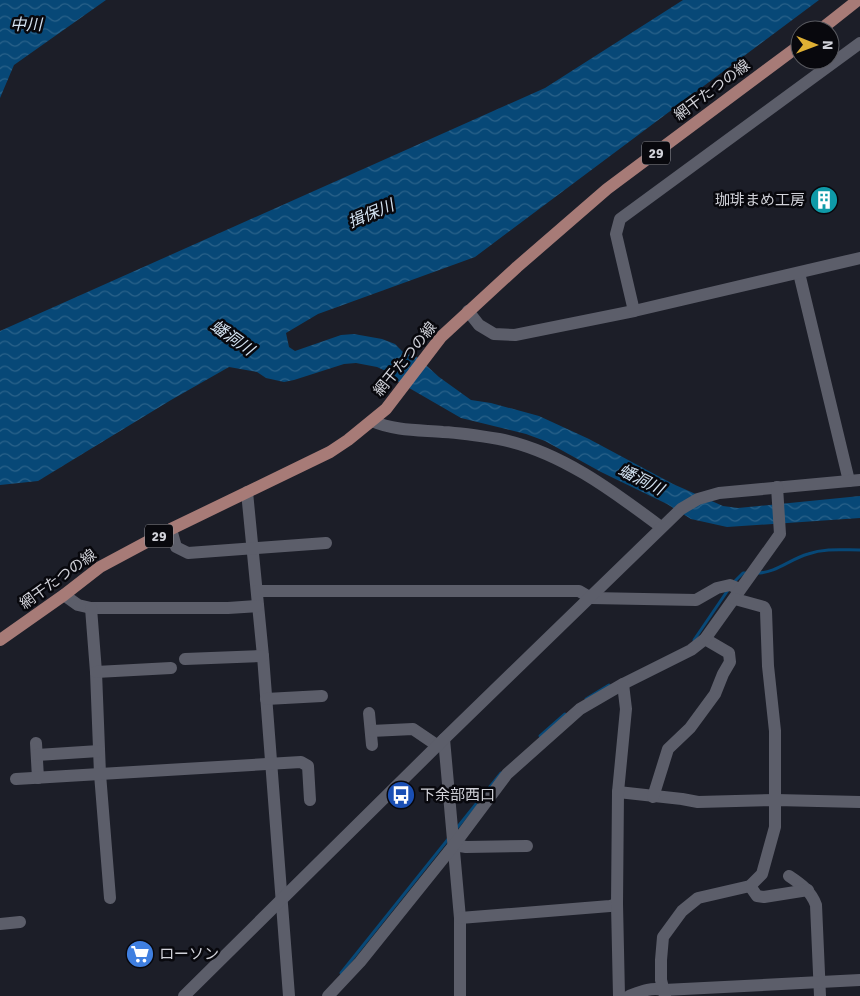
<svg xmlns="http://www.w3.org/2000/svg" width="860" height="996" viewBox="0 0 860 996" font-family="Signika,'Noto Sans JP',sans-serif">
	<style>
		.water { fill: url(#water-waves) }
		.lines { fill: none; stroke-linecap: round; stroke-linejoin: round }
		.stream { stroke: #074877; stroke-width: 3 }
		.minor { stroke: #5c5e6a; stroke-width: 12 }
		.major { stroke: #a77b77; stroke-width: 12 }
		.labels { text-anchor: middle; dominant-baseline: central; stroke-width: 5; stroke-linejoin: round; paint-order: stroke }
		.shield { fill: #08080d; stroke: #95959c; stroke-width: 1 }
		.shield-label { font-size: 14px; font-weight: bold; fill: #d1d2d9 }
		.street-label { font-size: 15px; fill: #d1d2d9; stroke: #08080d }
		.poi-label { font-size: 15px; fill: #d1d2d9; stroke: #08080d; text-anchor: start }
		.water-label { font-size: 16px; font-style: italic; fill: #d3e2f1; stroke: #08080d }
	</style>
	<defs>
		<pattern id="water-waves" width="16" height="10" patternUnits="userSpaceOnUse" patternTransform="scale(1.25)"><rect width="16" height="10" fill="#074877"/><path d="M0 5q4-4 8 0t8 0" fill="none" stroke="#2a628a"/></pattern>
	</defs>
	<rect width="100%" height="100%" fill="#1c1e28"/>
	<g class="water">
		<polygon points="0,0 106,0 14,65 0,98"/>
		<polygon points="683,0 819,0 475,257 318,314 286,333 289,347 295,351 341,335 354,334 382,339 395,344 404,353 417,357 439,377 471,400 491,403 539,416 589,439 673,484 723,506 738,508 860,496 860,518 727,527 691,519 667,504 601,472 545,441 526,434 461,418 397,381 386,371 377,367 356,363 344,364 294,380 284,382 266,378 257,372 229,367 171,400 38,481 0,485 0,331 545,88"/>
	</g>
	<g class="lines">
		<g class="stream">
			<path d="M 757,573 C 776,573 790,559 808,554 C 825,548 842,550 860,550"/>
			<polyline points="733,583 743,573 748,573"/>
			<polyline points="694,640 728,590"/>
			<polyline points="586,699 609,685"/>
			<polyline points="540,736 565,714"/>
			<polyline points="456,829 501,773"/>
			<polyline points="341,973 449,838"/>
		</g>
		<g class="minor">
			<polyline points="799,273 849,481"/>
			<polyline points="468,311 479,325 494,334 515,335 634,311 860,258"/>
			<polyline points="634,311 616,234 620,219 860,43"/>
			<path d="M 372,421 C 395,431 419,430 443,432 C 461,433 481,436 499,439 C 560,451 613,491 661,527"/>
			<polyline points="247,492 263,656 289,996"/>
			<polyline points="171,529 176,547 188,553 326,543"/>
			<polyline points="257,591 579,591 591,598 696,600 717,588 730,585 740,589"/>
			<polyline points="64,595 78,605 91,608 228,608 258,606"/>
			<polyline points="91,608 96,672 100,774 110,898"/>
			<polyline points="185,659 263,656"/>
			<polyline points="96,672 171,668"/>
			<polyline points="266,699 322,696"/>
			<polyline points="369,713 372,745"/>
			<polyline points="371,731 413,729 438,746"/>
			<polyline points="444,739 460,918 460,996"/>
			<polyline points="36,743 38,778"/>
			<polyline points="37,755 99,751"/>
			<polyline points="16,779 301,762 308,766 310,800"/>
			<polyline points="618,792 682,799 698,802 776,800 860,802"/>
			<polyline points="653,797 668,749 690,728 715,694 723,674 730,662 729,653 705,639"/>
			<polyline points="454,845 466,847 527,846"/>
			<path d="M 789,876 C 801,884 811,891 816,905 L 820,996"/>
			<polyline points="750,886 757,896 764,897 808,890"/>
			<polyline points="460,918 610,906 617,904"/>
			<polyline points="0,924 20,922"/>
			<polyline points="184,996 444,739 681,509 698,499 719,493 860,480"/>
			<polyline points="328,996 360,962 454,845 507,774 580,709 623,684 691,650 705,639 780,534 777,487"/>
			<polyline points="619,996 617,904 618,792 626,709 623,684"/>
			<path d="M 629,996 C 642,991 651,987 664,990 L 860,980"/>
			<polyline points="665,996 661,980 661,960 663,937 682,911 698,898 750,886 762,874 775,827 775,731 768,666 766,611 764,607 735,599"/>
		</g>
		<g class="major">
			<polyline points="820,30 858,0"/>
			<polyline points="0,640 64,595 100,567 171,529 330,452 348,440 386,409 441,337 517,267 607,189 800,45"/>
		</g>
	</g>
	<defs>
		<symbol id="building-disc" viewBox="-11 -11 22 22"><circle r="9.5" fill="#0f9aa8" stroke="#08080d"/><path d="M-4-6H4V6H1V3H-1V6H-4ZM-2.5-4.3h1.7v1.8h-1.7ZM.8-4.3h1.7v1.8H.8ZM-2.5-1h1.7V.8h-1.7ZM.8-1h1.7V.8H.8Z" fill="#fff"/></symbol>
		<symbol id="bus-disc" viewBox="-11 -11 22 22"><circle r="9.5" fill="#1a4fb4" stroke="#08080d"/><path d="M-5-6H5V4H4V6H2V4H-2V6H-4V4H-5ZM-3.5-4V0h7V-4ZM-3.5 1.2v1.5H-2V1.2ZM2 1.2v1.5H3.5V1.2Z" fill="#fff"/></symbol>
		<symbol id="supermarket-disc" viewBox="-11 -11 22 22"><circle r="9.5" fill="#3f7fe0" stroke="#08080d"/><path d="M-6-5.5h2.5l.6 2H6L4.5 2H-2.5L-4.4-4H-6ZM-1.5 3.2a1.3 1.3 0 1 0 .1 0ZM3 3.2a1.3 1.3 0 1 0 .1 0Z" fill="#fff"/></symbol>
	</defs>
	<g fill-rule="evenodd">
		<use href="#building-disc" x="808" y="184" width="32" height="32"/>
		<use href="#bus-disc" x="385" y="779" width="32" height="32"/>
		<use href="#supermarket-disc" x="124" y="938" width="32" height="32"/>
	</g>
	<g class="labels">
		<g class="shield">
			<rect x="642" y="141.5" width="28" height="23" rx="4"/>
			<rect x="145" y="524.5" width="28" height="23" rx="4"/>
		</g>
		<g class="shield-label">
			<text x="656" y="153">29</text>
			<text x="159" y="536">29</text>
		</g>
		<g class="street-label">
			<text transform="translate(712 90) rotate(-37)">網干たつの線</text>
			<text transform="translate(405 359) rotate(-51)">網干たつの線</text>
			<text transform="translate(58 579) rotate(-36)">網干たつの線</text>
		</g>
		<g class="poi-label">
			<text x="805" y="200" text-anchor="end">珈琲まめ工房</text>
			<text x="420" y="795">下余部西口</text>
			<text x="159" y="954">ローソン</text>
		</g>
		<g class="water-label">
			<text x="26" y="25">中川</text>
			<text transform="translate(371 214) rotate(-23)">揖保川</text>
			<text transform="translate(232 338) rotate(35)">蟠洞川</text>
			<text transform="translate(641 480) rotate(27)">蟠洞川</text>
		</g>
	</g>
	<g transform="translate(815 45) rotate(91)"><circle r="24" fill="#08080d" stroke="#58595f"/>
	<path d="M0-4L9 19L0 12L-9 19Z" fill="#dfb034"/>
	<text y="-8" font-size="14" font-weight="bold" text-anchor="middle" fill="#d1d2d9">N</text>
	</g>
</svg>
